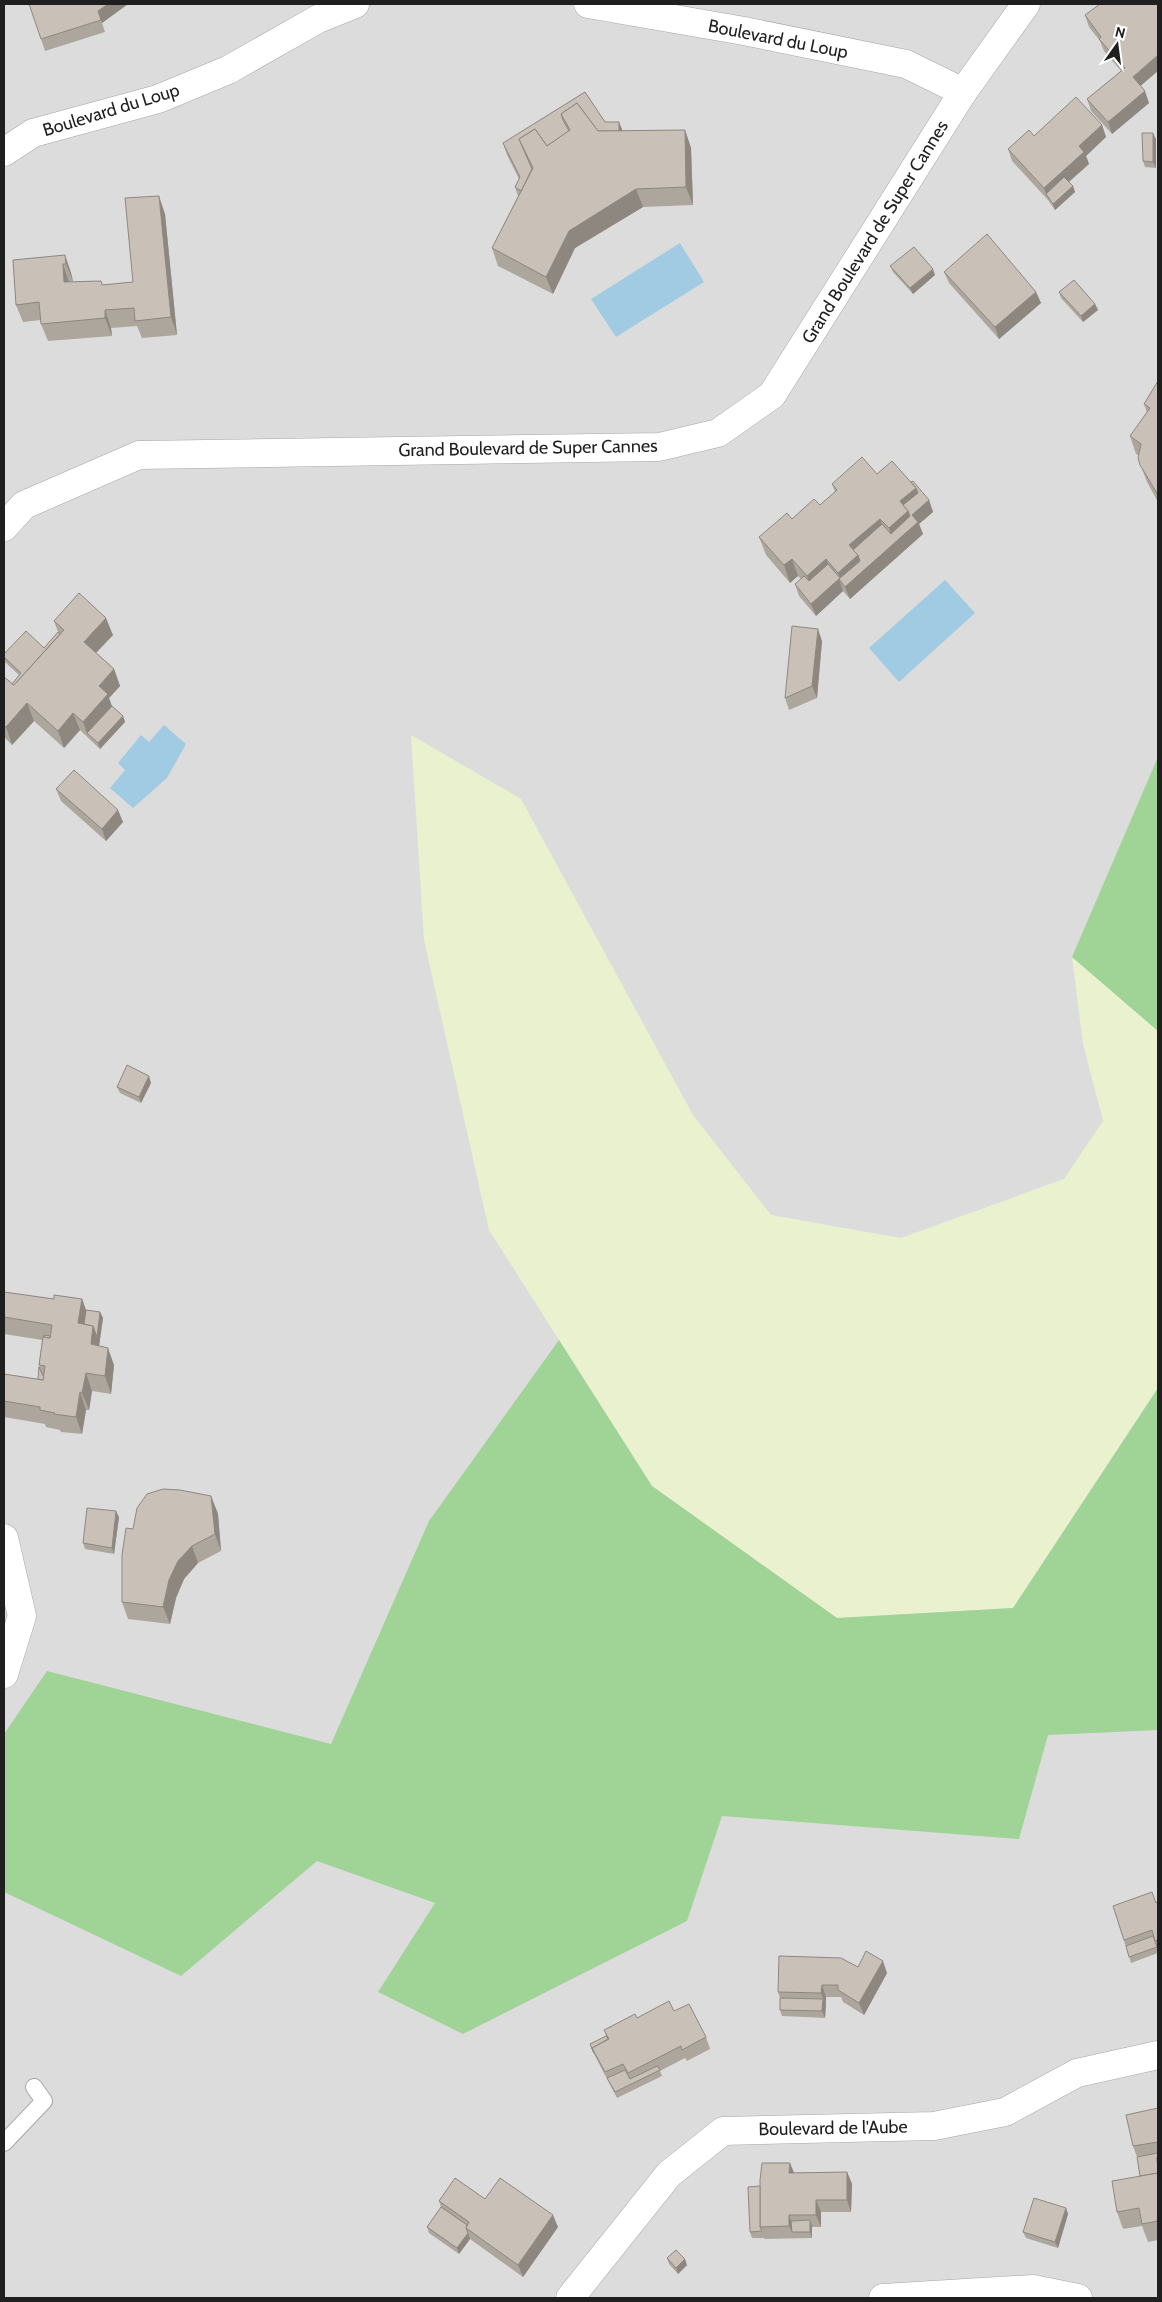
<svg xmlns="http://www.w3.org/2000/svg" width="1162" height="2302" viewBox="0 0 1162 2302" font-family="Cabin,sans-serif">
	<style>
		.residential { fill: #dddcdc }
		.farmland { fill: #eaf1ce }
		.forest { fill: #a0d396 }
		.water { fill: #a1cbe2 }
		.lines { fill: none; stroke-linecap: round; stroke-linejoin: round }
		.lane-casing { stroke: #a6a6a6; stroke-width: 18 }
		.street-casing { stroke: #a6a6a6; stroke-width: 29 }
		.lane { stroke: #fff; stroke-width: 16 }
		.street { stroke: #fff; stroke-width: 28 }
		.wall { fill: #ada69d }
		.shaded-wall { fill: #8d8780 }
		.building { fill: #c9c1b7; stroke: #8d8780 }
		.labels { text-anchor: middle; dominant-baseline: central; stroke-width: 5; stroke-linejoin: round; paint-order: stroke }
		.street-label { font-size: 18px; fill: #1f1f1f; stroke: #fff }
	</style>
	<rect width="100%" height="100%" fill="#f1eee4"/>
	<rect class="residential" x="4" y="4" width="1154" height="2294"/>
	<polygon class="farmland" points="411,735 521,799 693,1115 771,1215 901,1238 1064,1179 1103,1121 1083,1044 1072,957 1158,1031 1158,1388 1013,1608 837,1618 652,1486 489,1230 424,940"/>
	<g class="forest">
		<polygon points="1158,757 1158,1031 1072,957"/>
		<polygon points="559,1340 652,1486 837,1618 1013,1608 1158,1388 1158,1730 1048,1735 1019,1839 722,1816 687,1921 463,2034 378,1992 435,1903 317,1861 181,1976 4,1892 4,1734 47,1671 331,1744 429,1521"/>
	</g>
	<g class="water">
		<polygon points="680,243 704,282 616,337 591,299"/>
		<polygon points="945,580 975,613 899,682 869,648"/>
		<polygon points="164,725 186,744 167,778 133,808 110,788 125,770 118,763 141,735 149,742"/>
	</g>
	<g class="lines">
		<defs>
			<polyline id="lane" points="4,2143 44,2101 34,2087"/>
			<g id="street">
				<polyline points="588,4 744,31 906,64 963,92"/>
				<polyline points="4,152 33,133 158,99 228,70 318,19 355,4"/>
				<polyline points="4,527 24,505 139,455 659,447 718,433 772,395 963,92 1026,4"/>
				<polyline points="4,1538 22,1616 4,1674"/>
				<polyline points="570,2298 669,2174 723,2131 934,2126 1005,2112 1077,2073 1158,2055"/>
				<polyline points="883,2298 1033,2289 1078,2298"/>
			</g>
		</defs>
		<use href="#lane" class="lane-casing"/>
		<use href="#street" class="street-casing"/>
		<use href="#lane" class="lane"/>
		<use href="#street" class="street"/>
	</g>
	<g class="wall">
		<polygon points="128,4 102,23 105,32 45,51 41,39"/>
		<polygon points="1085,15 1141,86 1149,103 1112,134 1091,111 1087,99 1121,71 1104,51 1100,41 1089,27"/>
		<polygon points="585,92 605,122 619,122 622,131 685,130 691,148 693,205 643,207 575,248 553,294 498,266 492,248 518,196 515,187 519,179 507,155 503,143"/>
		<polygon points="1102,125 1106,137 1086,156 1089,164 1069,182 1073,186 1075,192 1055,210 1048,200 1012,161 1008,149 1034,136"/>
		<polygon points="1156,139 1156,168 1145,167 1143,161"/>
		<polygon points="165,214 177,335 142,338 137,326 111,328 112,336 48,341 41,324 41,320 23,322 16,305 65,255 71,273 73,281 69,282 101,281 103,285 133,282"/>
		<polygon points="890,266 935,275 913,294 893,272"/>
		<polygon points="944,272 1036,292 1041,303 999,339 949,283"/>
		<polygon points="1059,292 1095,304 1098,310 1083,322 1061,298"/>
		<polygon points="1158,381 1158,502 1147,482 1138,458 1138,455 1136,454 1130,436 1147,413 1144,404"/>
		<polygon points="877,474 911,482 929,500 933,512 919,524 923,534 850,599 843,591 816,616 799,596 795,584 801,579 798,576 790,583 766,555 759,537 792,519 820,505 835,492 832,484"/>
		<polygon points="54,621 113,635 96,653 114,669 120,686 109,698 112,706 123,716 125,722 100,749 80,730 64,748 34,721 12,745 4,737 4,677 12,684 19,675 5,662 4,654 44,648 58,632"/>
		<polygon points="822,641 817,698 789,710 785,698"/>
		<polygon points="56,789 123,822 106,841 61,801"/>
		<polygon points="151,1083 141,1103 120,1093 117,1087"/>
		<polygon points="4,1292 54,1299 82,1299 86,1310 100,1312 103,1318 99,1346 114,1365 111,1394 92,1391 89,1410 86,1410 82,1434 61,1432 60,1430 46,1427 45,1424 4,1417 4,1374 38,1379 39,1367 39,1365 42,1340 4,1334"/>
		<polygon points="211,1496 218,1514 221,1551 198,1563 184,1579 176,1598 170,1624 128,1619 122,1602 133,1529"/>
		<polygon points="119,1517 114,1554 85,1549 83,1543"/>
		<polygon points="1158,1902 1158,1953 1131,1963 1113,1906"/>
		<polygon points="858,1967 887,1973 864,2015 843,2002 841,1997 826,1997 825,2018 782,2016 780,2010 780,1998 778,1992"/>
		<polygon points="674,2011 706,2037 710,2049 687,2061 685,2058 660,2071 662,2076 617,2098 592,2050 590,2044 606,2036 604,2030 637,2018"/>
		<polygon points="1158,2108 1158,2240 1148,2242 1142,2226 1123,2229 1117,2212 1140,2176 1137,2157 1133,2146"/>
		<polygon points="847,2172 852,2184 851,2212 821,2212 821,2227 812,2227 812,2238 765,2239 764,2238 752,2238 750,2232 760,2186 794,2173"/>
		<polygon points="485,2199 558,2227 523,2277 470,2239 459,2254 429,2233 427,2227 441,2207 439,2201"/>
		<polygon points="1066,2208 1068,2214 1058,2248 1026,2238 1023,2232"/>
		<polygon points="667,2258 687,2265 678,2274 669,2264"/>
	</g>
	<g class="shaded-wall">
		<polygon points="108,4 128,4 102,23 98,11"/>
		<polygon points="1158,55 1158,71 1137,89 1133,77"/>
		<polygon points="1145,91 1149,103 1112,134 1108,122"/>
		<polygon points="619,122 624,134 619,136"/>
		<polygon points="1102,125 1106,137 1086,156 1089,164 1049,199 1046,194 1044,188 1079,146"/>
		<polygon points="685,130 691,148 693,205 686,187"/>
		<polygon points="1153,133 1156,139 1156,168 1153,162"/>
		<polygon points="1073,186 1075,192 1055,210 1053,204"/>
		<polygon points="636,189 643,207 575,248 553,294 546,277 569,231"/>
		<polygon points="159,196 165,214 177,335 171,317"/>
		<polygon points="65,255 71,273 73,281 66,264"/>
		<polygon points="63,264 69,282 64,282"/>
		<polygon points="933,269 935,275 913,294 910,288"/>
		<polygon points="1036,292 1041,303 999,339 995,327"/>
		<polygon points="1095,304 1098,310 1083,322 1081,316"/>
		<polygon points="105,310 111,328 112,336 105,318"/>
		<polygon points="916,488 923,505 912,515 929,500 933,512 919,524 923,534 850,599 845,587 842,582 838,573 849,545 880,519 886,536 894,544 889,528 900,501"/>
		<polygon points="792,559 798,576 790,583 784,565"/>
		<polygon points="826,559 833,576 813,593 807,576"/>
		<polygon points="839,579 843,591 816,616 811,604"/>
		<polygon points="106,618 113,635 90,659 84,642"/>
		<polygon points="818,629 822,641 817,698 812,686"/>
		<polygon points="114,669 120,686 109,698 114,712 87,733 83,722 99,686"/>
		<polygon points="27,703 34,721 12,745 6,727"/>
		<polygon points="73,713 80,730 64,748 58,731"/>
		<polygon points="123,716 125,722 100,749 98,743"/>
		<polygon points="118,810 123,822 106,841 102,829"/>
		<polygon points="149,1076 151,1083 141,1103 139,1097"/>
		<polygon points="82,1299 88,1316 85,1335 78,1323"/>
		<polygon points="100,1312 103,1318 97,1361 91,1344 93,1326"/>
		<polygon points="108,1348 114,1365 111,1394 105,1376"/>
		<polygon points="86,1373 92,1391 89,1410 82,1393"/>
		<polygon points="80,1392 86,1410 82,1434 76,1417"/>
		<polygon points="211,1496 218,1514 221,1551 215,1534"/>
		<polygon points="116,1511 119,1517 114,1554 112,1548"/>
		<polygon points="192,1546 198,1563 184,1579 176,1598 170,1624 163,1607 169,1580 178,1561"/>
		<polygon points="883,1961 887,1973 864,2015 859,2003"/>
		<polygon points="822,1985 826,1997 826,2005 821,1993"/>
		<polygon points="823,1999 826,2005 825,2018 822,2011"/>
		<polygon points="790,2163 795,2175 789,2173"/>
		<polygon points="847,2172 852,2184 851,2212 847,2200"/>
		<polygon points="816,2200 821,2212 821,2227 816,2215"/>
		<polygon points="1066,2208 1068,2214 1058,2248 1055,2242"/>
		<polygon points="553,2215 558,2227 523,2277 518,2265"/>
		<polygon points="789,2215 793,2227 792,2232 789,2226"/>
		<polygon points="810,2220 812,2226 812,2238 810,2232"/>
		<polygon points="468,2233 470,2239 459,2254 457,2248"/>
		<polygon points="685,2259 687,2265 678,2274 676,2268"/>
	</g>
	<g class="building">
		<polygon points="29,4 108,4 98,11 101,20 41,39"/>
		<polygon points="1100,4 1158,4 1158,55 1133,77 1145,91 1108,122 1087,99 1125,68 1099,39 1101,37 1085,15"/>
		<polygon points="585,92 605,122 619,122 619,131 598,131 577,103 561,114 563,120 569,131 547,146 535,129 519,139 532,169 521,191 515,187 520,177 503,143"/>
		<polygon points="1076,97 1102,125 1079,146 1084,152 1044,188 1008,149 1029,130 1034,136"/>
		<polygon points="577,103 598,131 685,130 686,187 636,189 569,231 546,277 492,248 533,168 519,139 535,129 547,146 570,130 561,114"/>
		<polygon points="1142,133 1153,133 1153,162 1143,161"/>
		<polygon points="1064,177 1073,186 1053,204 1046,194"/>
		<polygon points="159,196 171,317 135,321 134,308 105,310 105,318 41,324 39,302 16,305 13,260 65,255 66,264 63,264 64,282 101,281 102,285 133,282 125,198"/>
		<polygon points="987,234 1036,292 995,327 944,272"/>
		<polygon points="914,247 933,269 910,288 890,266"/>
		<polygon points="1074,280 1095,304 1081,316 1059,292"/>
		<polygon points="1158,381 1158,495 1140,465 1138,458 1141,444 1130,436 1150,408 1144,404"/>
		<polygon points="862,457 877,474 892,461 916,488 900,501 908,511 889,528 880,519 849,545 858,555 838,573 826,559 807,576 792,559 784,565 759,537 787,513 792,519 814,499 820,505 837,490 832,484"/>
		<polygon points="913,481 929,500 912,515 918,522 845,587 839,579 860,561 858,555 853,550 882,524 891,534 910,516 908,511 903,505 918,493 916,488 911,482"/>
		<polygon points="828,564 840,578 811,604 795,584 804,576 809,581"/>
		<polygon points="79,593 106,618 84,642 114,669 99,686 108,694 83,722 73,713 58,731 27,703 6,727 4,726 4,677 14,685 64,630 54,621"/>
		<polygon points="792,626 818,629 812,686 785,698"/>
		<polygon points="26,631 44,648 58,632 60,634 14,685 12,684 21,673 4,657 4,654"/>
		<polygon points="112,706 123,716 98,743 87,733"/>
		<polygon points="74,770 118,810 102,829 56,789"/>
		<polygon points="127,1065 149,1076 139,1097 117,1087"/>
		<polygon points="4,1292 54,1299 54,1295 82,1299 78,1323 93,1326 91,1344 108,1348 105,1376 86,1373 82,1393 80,1392 76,1417 54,1414 55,1413 40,1410 40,1407 4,1401 4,1374 43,1380 45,1366 39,1365 43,1337 50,1338 52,1325 4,1317"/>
		<polygon points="86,1310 100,1312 97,1337 93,1326 84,1324"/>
		<polygon points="44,1335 50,1336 50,1338 44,1337"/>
		<polygon points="39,1367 43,1376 44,1376 43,1380 38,1379"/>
		<polygon points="163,1489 180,1490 211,1496 215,1534 192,1546 178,1561 169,1580 163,1607 122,1602 122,1555 126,1528 133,1529 137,1508 147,1494"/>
		<polygon points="87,1508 116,1511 112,1548 83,1543"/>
		<polygon points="1152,1892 1156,1903 1158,1902 1158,1940 1155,1941 1152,1930 1124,1940 1113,1906"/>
		<polygon points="1153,1936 1157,1947 1129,1957 1126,1946"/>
		<polygon points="866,1951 883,1961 859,2003 838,1990 838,1985 822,1985 821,1993 778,1992 779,1956 841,1958 858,1967"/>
		<polygon points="780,1998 823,1999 822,2011 780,2010"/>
		<polygon points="669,2001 674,2011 689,2004 706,2037 682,2050 681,2046 628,2073 623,2064 605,2072 592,2048 609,2039 604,2030 635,2014 637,2018"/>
		<polygon points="606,2036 608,2039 592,2048 594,2053 590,2044"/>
		<polygon points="657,2066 660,2070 615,2092 607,2078 625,2070 630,2079"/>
		<polygon points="1158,2108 1158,2142 1133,2146 1126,2115"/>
		<polygon points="1158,2153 1158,2157 1157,2157 1158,2173 1140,2176 1137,2157"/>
		<polygon points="1157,2157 1158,2157 1158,2168"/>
		<polygon points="762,2163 790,2163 789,2173 847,2172 847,2200 816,2200 816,2215 789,2215 789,2226 760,2227 760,2180"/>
		<polygon points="1158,2173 1158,2221 1142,2224 1139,2208 1117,2212 1112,2181"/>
		<polygon points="455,2178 485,2199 500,2178 553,2215 518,2265 466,2228 469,2222 439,2201"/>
		<polygon points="760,2186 760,2227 762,2231 750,2232 748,2187"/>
		<polygon points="1034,2198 1066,2208 1055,2242 1023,2232"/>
		<polygon points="441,2207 467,2225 466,2228 468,2233 457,2248 427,2227"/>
		<polygon points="810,2220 810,2232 792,2232 791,2221"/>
		<polygon points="676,2250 685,2259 676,2268 667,2258"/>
	</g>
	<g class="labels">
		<g class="street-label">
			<text transform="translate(778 39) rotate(11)">Boulevard du Loup</text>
			<text transform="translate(111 110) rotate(-17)">Boulevard du Loup</text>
			<text transform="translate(875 232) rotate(-58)">Grand Boulevard de Super Cannes</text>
			<text transform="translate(528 448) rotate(-1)">Grand Boulevard de Super Cannes</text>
			<text transform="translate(833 2128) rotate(-1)">Boulevard de l'Aube</text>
		</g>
	</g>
	<rect width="1162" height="2302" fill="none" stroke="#1f1f1f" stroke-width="10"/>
	<g transform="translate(1117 45) rotate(14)" stroke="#ffffff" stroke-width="4" paint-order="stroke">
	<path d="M0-4L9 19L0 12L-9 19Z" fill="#1f1f1f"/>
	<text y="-8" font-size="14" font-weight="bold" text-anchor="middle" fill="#1f1f1f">N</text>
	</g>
</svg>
